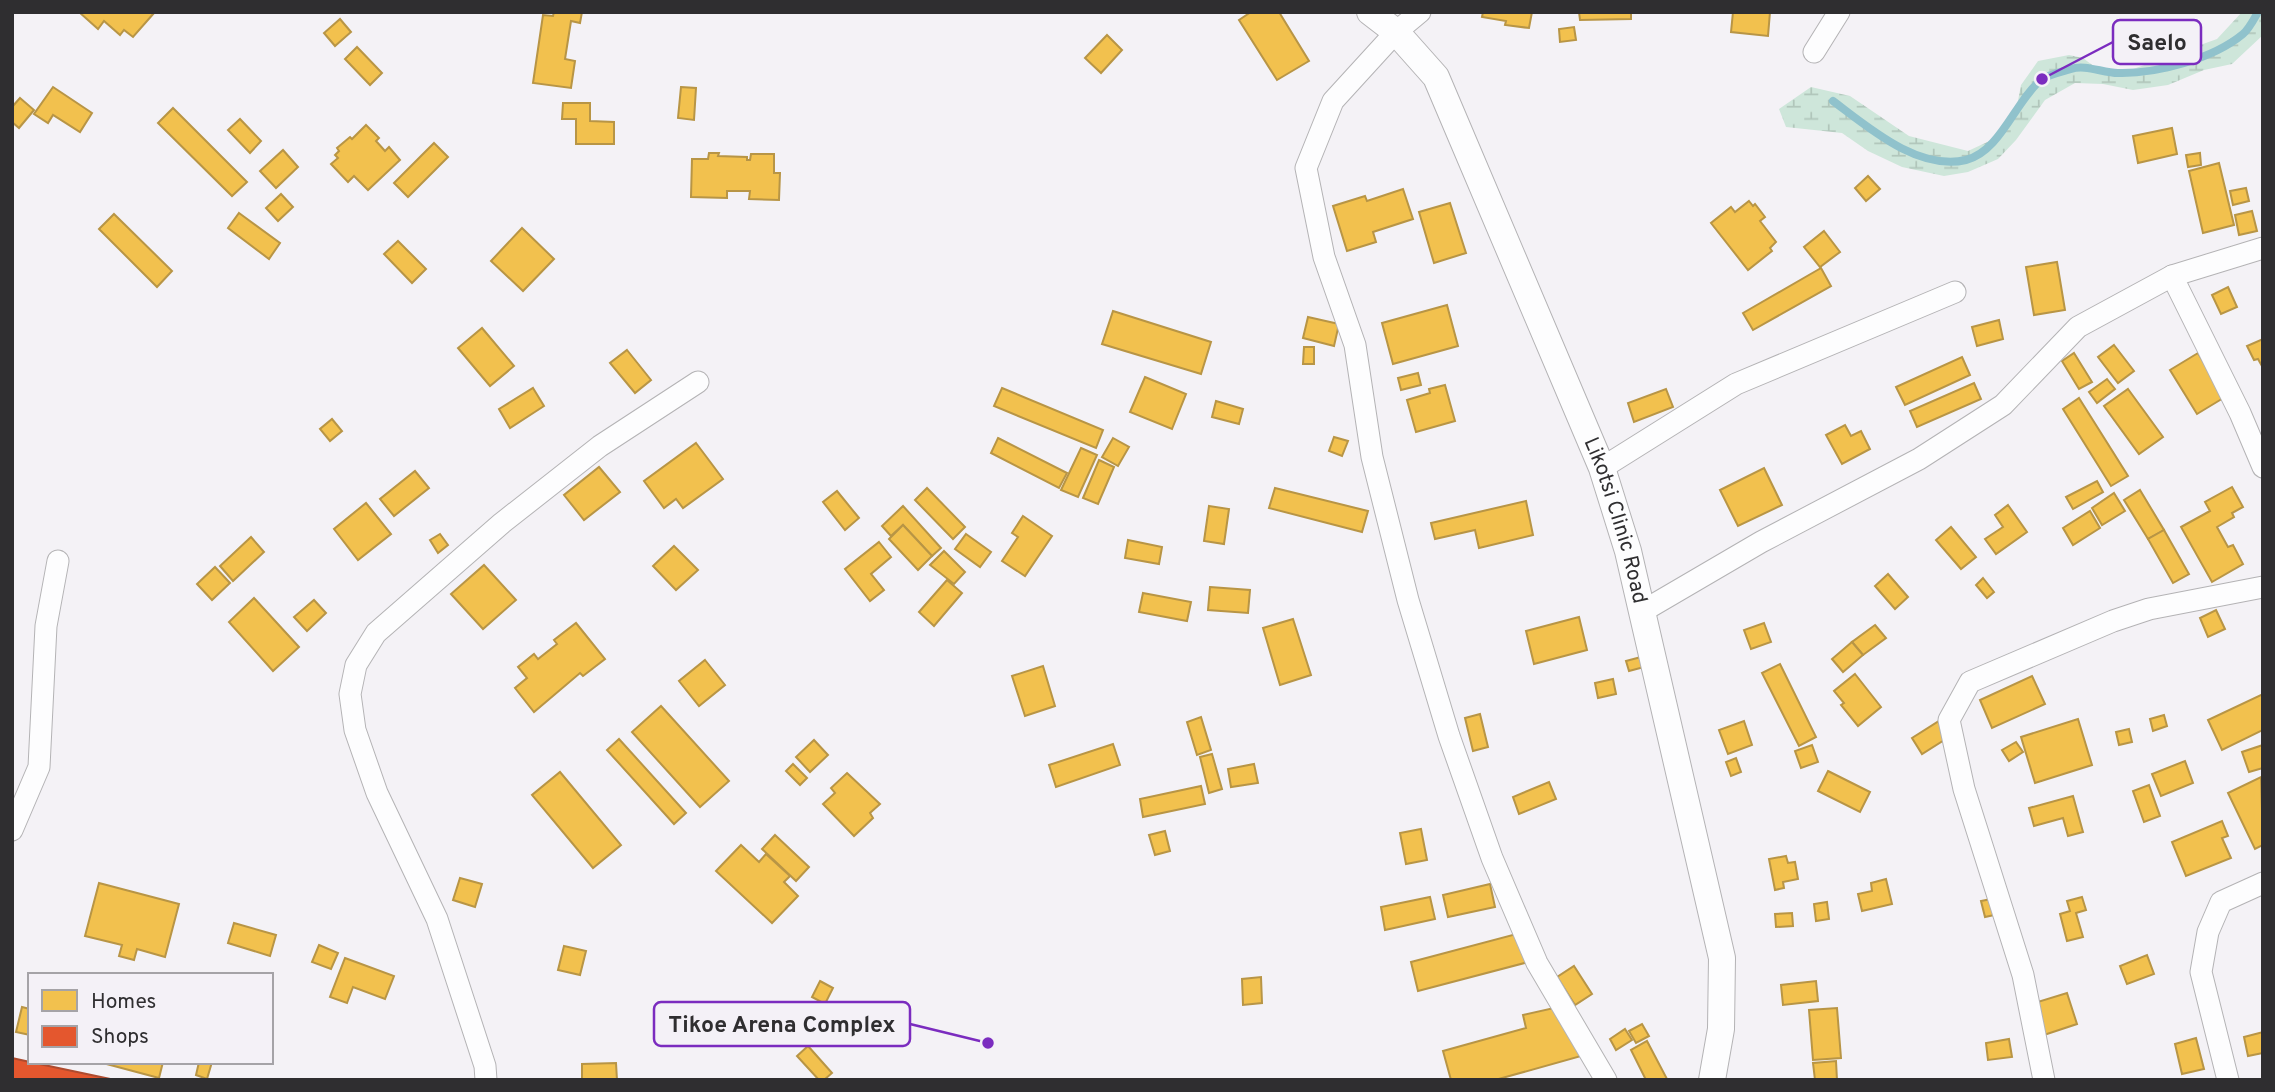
<svg xmlns="http://www.w3.org/2000/svg" width="2275" height="1092" viewBox="0 0 2275 1092" font-family="Overpass,sans-serif">
	<style>
		.wetland { fill: url(#wetland-marsh) }
		.homes { fill: #f2c14e; stroke: #b89545; stroke-width: 2 }
		.shops { fill: #e4572e; stroke: #ae4b2f; stroke-width: 2 }
		.lines { fill: none; stroke-linecap: round; stroke-linejoin: round }
		.stream { stroke: #90c2cc; stroke-width: 8 }
		.minor-casing { stroke: #b4b3b5; stroke-width: 23 }
		.tertiary-casing { stroke: #b4b3b5; stroke-width: 28 }
		.minor { stroke: #fdfdfe; stroke-width: 21 }
		.tertiary { stroke: #fdfdfe; stroke-width: 26 }
		.labels { text-anchor: middle; dominant-baseline: central; stroke-width: 7; stroke-linejoin: round; paint-order: stroke }
		.street-label { font-size: 21px; fill: #2f2e30; stroke: #f4f1f7 }
		.leader { fill: none; stroke: #7b2cbf; stroke-width: 2.5 }
		.callout-dot { fill: #7b2cbf; stroke: #f4f1f7; stroke-width: 2.5 }
		.callout { fill: #f4f1f7; stroke: #7b2cbf; stroke-width: 2.5 }
		.callout-label { font-size: 23px; text-anchor: middle; font-weight: bold; fill: #2f2e30 }
	</style>
	<defs>
		<pattern id="wetland-marsh" width="20" height="14" patternUnits="userSpaceOnUse" patternTransform="scale(1.75)"><rect width="20" height="14" fill="#cee6da"/><path d="M1 5h8M5 5V1M11 12h8M15 12V8" fill="none" stroke="#b1c6bb"/></pattern>
	</defs>
	<rect width="100%" height="100%" fill="#f4f2f6"/>
	<polygon class="wetland" points="2242,12 2263,12 2263,35 2232,64 2204,70 2168,85 2133,90 2103,84 2075,83 2045,100 2016,140 1998,159 1968,172 1944,176 1902,167 1868,151 1842,133 1786,127 1779,109 1811,87 1850,96 1909,136 1968,151 1996,138 2016,111 2021,85 2038,61 2069,55 2083,58 2100,71 2122,73 2217,39"/>
	<g class="homes">
		<polygon points="79,12 154,12 154,13 133,37 124,30 120,35 104,21 98,29"/>
		<polygon points="554,12 582,12 580,23 571,21 565,59 575,61 571,88 533,83 543,15 553,16"/>
		<polygon points="1251,12 1279,12 1309,61 1277,80 1239,20"/>
		<polygon points="1483,12 1532,12 1529,28 1505,25 1506,21 1482,17"/>
		<polygon points="1579,12 1631,12 1631,19 1580,20"/>
		<polygon points="1733,12 1770,12 1768,36 1731,32"/>
		<polygon points="340,19 351,32 335,46 324,33"/>
		<polygon points="1574,27 1576,40 1560,42 1559,29"/>
		<polygon points="1107,35 1122,50 1101,73 1085,58"/>
		<polygon points="357,47 382,73 370,85 345,59"/>
		<polygon points="53,87 92,113 80,132 53,115 48,123 34,114"/>
		<polygon points="681,87 696,88 694,120 678,118"/>
		<polygon points="20,98 34,110 19,128 12,122 12,107"/>
		<polygon points="563,103 590,103 590,121 614,122 614,144 576,144 576,119 562,119"/>
		<polygon points="173,108 247,182 232,196 158,123"/>
		<polygon points="240,119 261,141 250,153 228,130"/>
		<polygon points="366,125 379,138 376,141 385,151 389,147 400,160 368,190 354,176 348,182 331,164 338,158 335,155 339,151 337,148 350,137 352,139"/>
		<polygon points="2172,128 2177,154 2138,163 2133,136"/>
		<polygon points="434,143 448,157 408,197 394,183"/>
		<polygon points="283,150 298,167 276,188 260,171"/>
		<polygon points="709,153 719,153 718,156 747,157 747,160 750,160 751,154 774,154 774,173 780,173 779,200 749,199 750,191 727,191 727,198 691,197 692,159 708,159"/>
		<polygon points="2200,153 2201,165 2188,167 2186,155"/>
		<polygon points="2219,163 2234,225 2203,233 2189,171"/>
		<polygon points="1868,176 1880,189 1866,201 1855,188"/>
		<polygon points="2246,188 2249,201 2233,205 2230,191"/>
		<polygon points="1403,189 1413,219 1373,232 1376,242 1347,251 1333,206 1365,196 1367,201"/>
		<polygon points="281,194 293,207 278,221 266,208"/>
		<polygon points="1749,201 1753,206 1755,204 1765,217 1760,221 1776,242 1770,248 1772,251 1748,270 1711,223 1731,207 1735,212"/>
		<polygon points="1450,203 1466,253 1434,263 1419,212"/>
		<polygon points="2252,211 2257,231 2239,235 2235,215"/>
		<polygon points="239,213 280,243 269,259 228,228"/>
		<polygon points="114,214 172,271 157,287 99,229"/>
		<polygon points="522,228 554,259 523,291 491,261"/>
		<polygon points="1824,231 1840,252 1820,267 1804,247"/>
		<polygon points="398,241 426,269 412,283 384,254"/>
		<polygon points="2057,262 2065,310 2034,315 2026,267"/>
		<polygon points="1821,268 1831,286 1753,330 1743,313"/>
		<polygon points="2228,287 2237,307 2221,314 2212,295"/>
		<polygon points="1447,305 1458,346 1393,364 1382,323"/>
		<polygon points="1113,311 1211,342 1201,374 1102,344"/>
		<polygon points="1308,317 1339,324 1334,346 1303,338"/>
		<polygon points="1999,320 2003,339 1977,346 1972,327"/>
		<polygon points="482,328 514,366 490,386 458,348"/>
		<polygon points="2263,339 2263,368 2258,359 2254,360 2247,346"/>
		<polygon points="2114,345 2134,371 2118,383 2098,357"/>
		<polygon points="1304,347 1314,347 1314,364 1303,364"/>
		<polygon points="627,350 651,380 635,393 610,363"/>
		<polygon points="2074,353 2092,382 2079,389 2062,361"/>
		<polygon points="2198,353 2225,397 2197,414 2170,370"/>
		<polygon points="1962,357 1970,375 1905,405 1896,387"/>
		<polygon points="1418,373 1421,385 1401,390 1398,378"/>
		<polygon points="1145,377 1186,394 1172,429 1130,412"/>
		<polygon points="2107,379 2115,389 2097,403 2089,392"/>
		<polygon points="1974,383 1981,399 1917,427 1910,411"/>
		<polygon points="1445,385 1455,421 1416,432 1407,400 1430,393 1429,389"/>
		<polygon points="533,388 544,406 510,428 499,409"/>
		<polygon points="1002,388 1103,430 1096,448 994,406"/>
		<polygon points="1666,389 1673,407 1634,422 1628,403"/>
		<polygon points="2128,389 2163,437 2139,454 2104,406"/>
		<polygon points="2079,398 2128,476 2111,486 2063,409"/>
		<polygon points="1216,401 1243,409 1239,424 1212,417"/>
		<polygon points="332,419 342,431 330,441 320,429"/>
		<polygon points="1845,425 1851,436 1861,431 1870,449 1842,464 1826,435"/>
		<polygon points="1334,437 1348,441 1342,456 1329,451"/>
		<polygon points="998,438 1067,473 1059,488 991,453"/>
		<polygon points="1113,438 1129,447 1118,466 1102,457"/>
		<polygon points="696,443 723,479 683,508 676,499 664,508 644,481"/>
		<polygon points="1081,448 1097,455 1078,497 1061,490"/>
		<polygon points="1099,460 1114,467 1098,504 1083,498"/>
		<polygon points="599,467 620,492 584,520 564,495"/>
		<polygon points="1764,468 1782,505 1738,526 1720,490"/>
		<polygon points="415,471 429,488 394,516 380,499"/>
		<polygon points="2097,481 2103,492 2073,509 2066,497"/>
		<polygon points="2232,487 2243,507 2232,513 2234,517 2217,527 2228,547 2233,545 2243,564 2212,582 2181,527 2210,511 2205,502"/>
		<polygon points="927,488 965,527 953,539 915,500"/>
		<polygon points="1275,488 1368,511 1362,532 1269,508"/>
		<polygon points="2140,490 2164,530 2148,539 2124,500"/>
		<polygon points="837,491 859,518 845,530 823,502"/>
		<polygon points="2114,493 2125,511 2102,525 2092,508"/>
		<polygon points="1526,501 1533,535 1479,548 1475,530 1435,539 1431,523"/>
		<polygon points="366,503 391,534 358,560 334,529"/>
		<polygon points="2008,505 2027,532 1996,554 1985,539 2003,527 1995,515"/>
		<polygon points="903,506 941,548 932,556 903,525 891,536 882,526"/>
		<polygon points="1209,506 1229,509 1224,544 1204,541"/>
		<polygon points="2090,511 2100,528 2073,545 2063,528"/>
		<polygon points="1023,516 1052,536 1025,576 1002,561 1018,537 1012,533"/>
		<polygon points="903,525 932,556 918,570 889,539"/>
		<polygon points="1951,527 1976,557 1961,569 1936,540"/>
		<polygon points="2164,530 2189,574 2173,583 2148,539"/>
		<polygon points="440,534 448,545 438,553 430,540"/>
		<polygon points="966,534 991,552 980,567 955,549"/>
		<polygon points="251,537 264,552 233,581 220,566"/>
		<polygon points="1128,540 1162,547 1159,564 1125,558"/>
		<polygon points="879,542 891,557 871,574 884,590 870,601 845,569"/>
		<polygon points="674,546 698,570 676,590 653,566"/>
		<polygon points="944,551 965,572 954,584 930,565"/>
		<polygon points="484,565 516,600 483,629 451,594"/>
		<polygon points="215,567 230,583 212,600 197,584"/>
		<polygon points="1888,574 1908,597 1895,609 1875,586"/>
		<polygon points="1983,578 1994,592 1987,598 1976,585"/>
		<polygon points="947,580 962,593 934,626 919,612"/>
		<polygon points="1210,587 1250,590 1248,613 1208,610"/>
		<polygon points="1143,593 1191,602 1187,621 1139,612"/>
		<polygon points="254,598 299,647 273,671 229,622"/>
		<polygon points="314,600 326,613 307,631 294,617"/>
		<polygon points="2216,610 2225,629 2208,637 2200,618"/>
		<polygon points="1579,617 1587,650 1534,664 1526,631"/>
		<polygon points="1293,619 1311,675 1280,685 1263,628"/>
		<polygon points="576,623 605,659 583,676 580,673 534,712 515,688 527,678 518,667 534,654 538,659 557,644 554,640"/>
		<polygon points="1764,623 1771,642 1751,649 1744,630"/>
		<polygon points="1875,625 1886,638 1863,655 1852,642"/>
		<polygon points="1852,642 1863,655 1843,672 1832,659"/>
		<polygon points="1641,657 1644,667 1629,671 1626,661"/>
		<polygon points="705,660 725,685 699,706 679,681"/>
		<polygon points="1780,664 1816,737 1799,746 1762,673"/>
		<polygon points="1043,666 1055,706 1025,716 1012,676"/>
		<polygon points="1855,674 1881,707 1858,726 1841,705 1844,703 1834,691"/>
		<polygon points="2032,676 2045,704 1992,728 1980,700"/>
		<polygon points="1613,679 1616,694 1598,698 1595,683"/>
		<polygon points="2263,694 2263,730 2222,750 2208,720"/>
		<polygon points="661,706 729,781 700,807 632,732"/>
		<polygon points="1480,714 1488,747 1473,751 1465,718"/>
		<polygon points="2164,715 2167,726 2153,731 2150,719"/>
		<polygon points="1201,717 1211,750 1197,755 1187,722"/>
		<polygon points="2078,719 2092,765 2035,783 2021,737"/>
		<polygon points="1744,721 1752,745 1728,754 1719,730"/>
		<polygon points="1939,721 1949,737 1922,754 1912,738"/>
		<polygon points="2129,729 2132,742 2119,745 2116,732"/>
		<polygon points="619,739 686,813 674,824 607,750"/>
		<polygon points="814,740 828,755 810,772 796,757"/>
		<polygon points="2016,742 2023,752 2009,761 2002,750"/>
		<polygon points="1113,744 1120,765 1056,787 1049,765"/>
		<polygon points="1812,745 1818,762 1801,768 1795,751"/>
		<polygon points="2263,745 2263,768 2249,772 2242,752"/>
		<polygon points="1212,754 1222,789 1209,793 1200,757"/>
		<polygon points="1736,758 1741,772 1731,776 1726,762"/>
		<polygon points="2185,761 2193,783 2161,796 2152,774"/>
		<polygon points="793,764 807,778 800,785 786,771"/>
		<polygon points="1254,764 1258,783 1231,787 1228,769"/>
		<polygon points="1828,771 1870,792 1860,812 1818,791"/>
		<polygon points="560,772 621,845 593,868 532,795"/>
		<polygon points="847,773 880,804 870,813 873,818 854,836 823,804 835,793 831,788"/>
		<polygon points="2261,777 2263,845 2255,849 2228,793"/>
		<polygon points="1549,782 1556,799 1519,814 1513,797"/>
		<polygon points="2149,785 2160,816 2144,822 2133,791"/>
		<polygon points="1201,786 1205,804 1143,817 1140,799"/>
		<polygon points="2073,796 2083,832 2068,836 2063,818 2034,826 2029,808"/>
		<polygon points="2222,821 2228,836 2222,838 2231,858 2186,876 2172,842"/>
		<polygon points="1421,829 1427,860 1406,864 1400,833"/>
		<polygon points="1165,831 1170,851 1155,855 1149,835"/>
		<polygon points="775,835 809,867 796,881 762,849"/>
		<polygon points="741,845 759,862 766,854 790,876 784,882 798,896 772,923 716,871"/>
		<polygon points="1786,856 1788,863 1795,862 1798,879 1783,882 1784,888 1775,890 1769,859"/>
		<polygon points="460,878 482,884 475,907 453,900"/>
		<polygon points="1886,879 1892,904 1862,911 1858,894 1872,891 1871,883"/>
		<polygon points="99,883 179,904 165,957 137,949 134,960 119,956 122,945 85,936"/>
		<polygon points="1490,884 1495,907 1448,917 1443,895"/>
		<polygon points="1430,897 1435,919 1385,930 1381,907"/>
		<polygon points="2082,897 2086,910 2076,913 2083,937 2067,941 2060,914 2070,911 2067,901"/>
		<polygon points="1996,898 1999,914 1985,917 1981,901"/>
		<polygon points="1827,902 1829,919 1816,921 1814,904"/>
		<polygon points="1792,913 1793,926 1776,927 1775,914"/>
		<polygon points="234,923 276,935 270,956 228,943"/>
		<polygon points="1528,931 1536,960 1418,991 1411,962"/>
		<polygon points="319,945 338,953 331,969 312,962"/>
		<polygon points="564,946 586,951 580,975 558,970"/>
		<polygon points="2147,955 2154,974 2127,984 2120,966"/>
		<polygon points="345,958 394,976 385,999 353,987 347,1003 330,997"/>
		<polygon points="1574,966 1592,994 1575,1005 1557,977"/>
		<polygon points="1261,977 1262,1003 1243,1005 1242,979"/>
		<polygon points="820,981 833,988 825,1004 812,997"/>
		<polygon points="1816,981 1818,1001 1783,1005 1781,985"/>
		<polygon points="2067,993 2077,1024 2041,1036 2031,1004"/>
		<polygon points="1567,1005 1599,1051 1495,1080 1451,1080 1443,1051 1526,1028 1523,1015"/>
		<polygon points="22,1007 30,1009 30,1035 16,1032"/>
		<polygon points="1837,1008 1841,1058 1813,1060 1809,1010"/>
		<polygon points="1642,1024 1649,1036 1636,1043 1629,1031"/>
		<polygon points="1625,1029 1632,1040 1616,1050 1610,1039"/>
		<polygon points="2263,1032 2263,1053 2248,1056 2244,1037"/>
		<polygon points="2196,1038 2204,1069 2182,1074 2175,1044"/>
		<polygon points="2009,1039 2012,1057 1988,1060 1986,1043"/>
		<polygon points="1647,1041 1667,1079 1665,1080 1646,1080 1631,1050"/>
		<polygon points="808,1046 832,1073 824,1080 819,1080 797,1056"/>
		<polygon points="1836,1061 1837,1080 1815,1080 1813,1063"/>
		<polygon points="99,1062 163,1062 159,1078"/>
		<polygon points="199,1062 212,1062 207,1079 196,1075"/>
		<polygon points="616,1063 617,1080 582,1080 582,1064"/>
	</g>
	<polygon class="shops" points="12,1058 30,1062 115,1080 12,1080"/>
	<g class="lines">
		<path class="stream" d="M 1833,101 C 1869,128 1918,171 1966,160 C 2000,152 2016,100 2041,80 C 2049,74 2062,72 2071,69 C 2085,64 2103,73 2118,73 C 2156,74 2213,59 2243,34 C 2249,29 2254,19 2258,12"/>
		<defs>
			<g id="minor">
				<polyline points="1420,12 1396,32 1333,101 1306,168 1324,257 1355,345 1372,457 1408,600 1449,736 1492,858 1537,963 1606,1080"/>
				<polyline points="1814,52 1839,12"/>
				<polyline points="2172,276 2240,413 2263,467"/>
				<polyline points="1602,468 1736,384 1955,292"/>
				<polyline points="1643,611 1761,542 1919,459 2003,405 2078,327 2172,276 2263,248"/>
				<polyline points="12,830 39,767 46,626 58,561"/>
				<polyline points="486,1080 485,1066 437,919 377,793 355,730 350,694 356,665 376,633 502,523 600,446 698,382"/>
				<polyline points="2044,1080 2023,975 1964,789 1949,720 1970,682 2113,621 2149,609 2263,587"/>
				<polyline points="2228,1080 2201,972 2208,932 2221,902 2263,883"/>
			</g>
			<g id="tertiary">
				<path id="s1" d="M 1370,12 L 1396,32 L 1436,77 L 1602,468 L 1628,551 L 1722,958 L 1721,1029 L 1712,1080"/>
			</g>
		</defs>
		<use href="#minor" class="minor-casing"/>
		<use href="#tertiary" class="tertiary-casing"/>
		<use href="#minor" class="minor"/>
		<use href="#tertiary" class="tertiary"/>
	</g>
	<g class="labels">
		<g class="street-label">
			<text stroke="none"><textPath href="#s1" startOffset="572">Likotsi Clinic Road</textPath></text>
		</g>
	</g>
	<path class="leader" d="M2042 79L2113 42M988 1043L910 1024"/>
	<g class="callout-dot">
		<circle cx="2042" cy="79" r="7"/>
		<circle cx="988" cy="1043" r="7"/>
	</g>
	<g class="callout">
		<rect x="2113" y="20" width="88" height="44" rx="7"/>
		<rect x="654" y="1002" width="256" height="44" rx="7"/>
	</g>
	<g class="callout-label">
		<text x="2157" y="50">Saelo</text>
		<text x="782" y="1032">Tikoe Arena Complex</text>
	</g>
	<rect width="2275" height="1092" fill="none" stroke="#2f2e30" stroke-width="28"/>
	<rect x="28" y="973" width="245" height="91" fill="#f4f1f7" stroke="#a5a3a7" stroke-width="2"/>
	<rect x="42" y="990" width="35" height="21" fill="#f2c14e" stroke="#a5a3a7" stroke-width="2"/>
	<text x="91" y="1008" font-size="21" fill="#2f2e30">Homes</text>
	<rect x="42" y="1026" width="35" height="21" fill="#e4572e" stroke="#a5a3a7" stroke-width="2"/>
	<text x="91" y="1043" font-size="21" fill="#2f2e30">Shops</text>
</svg>
